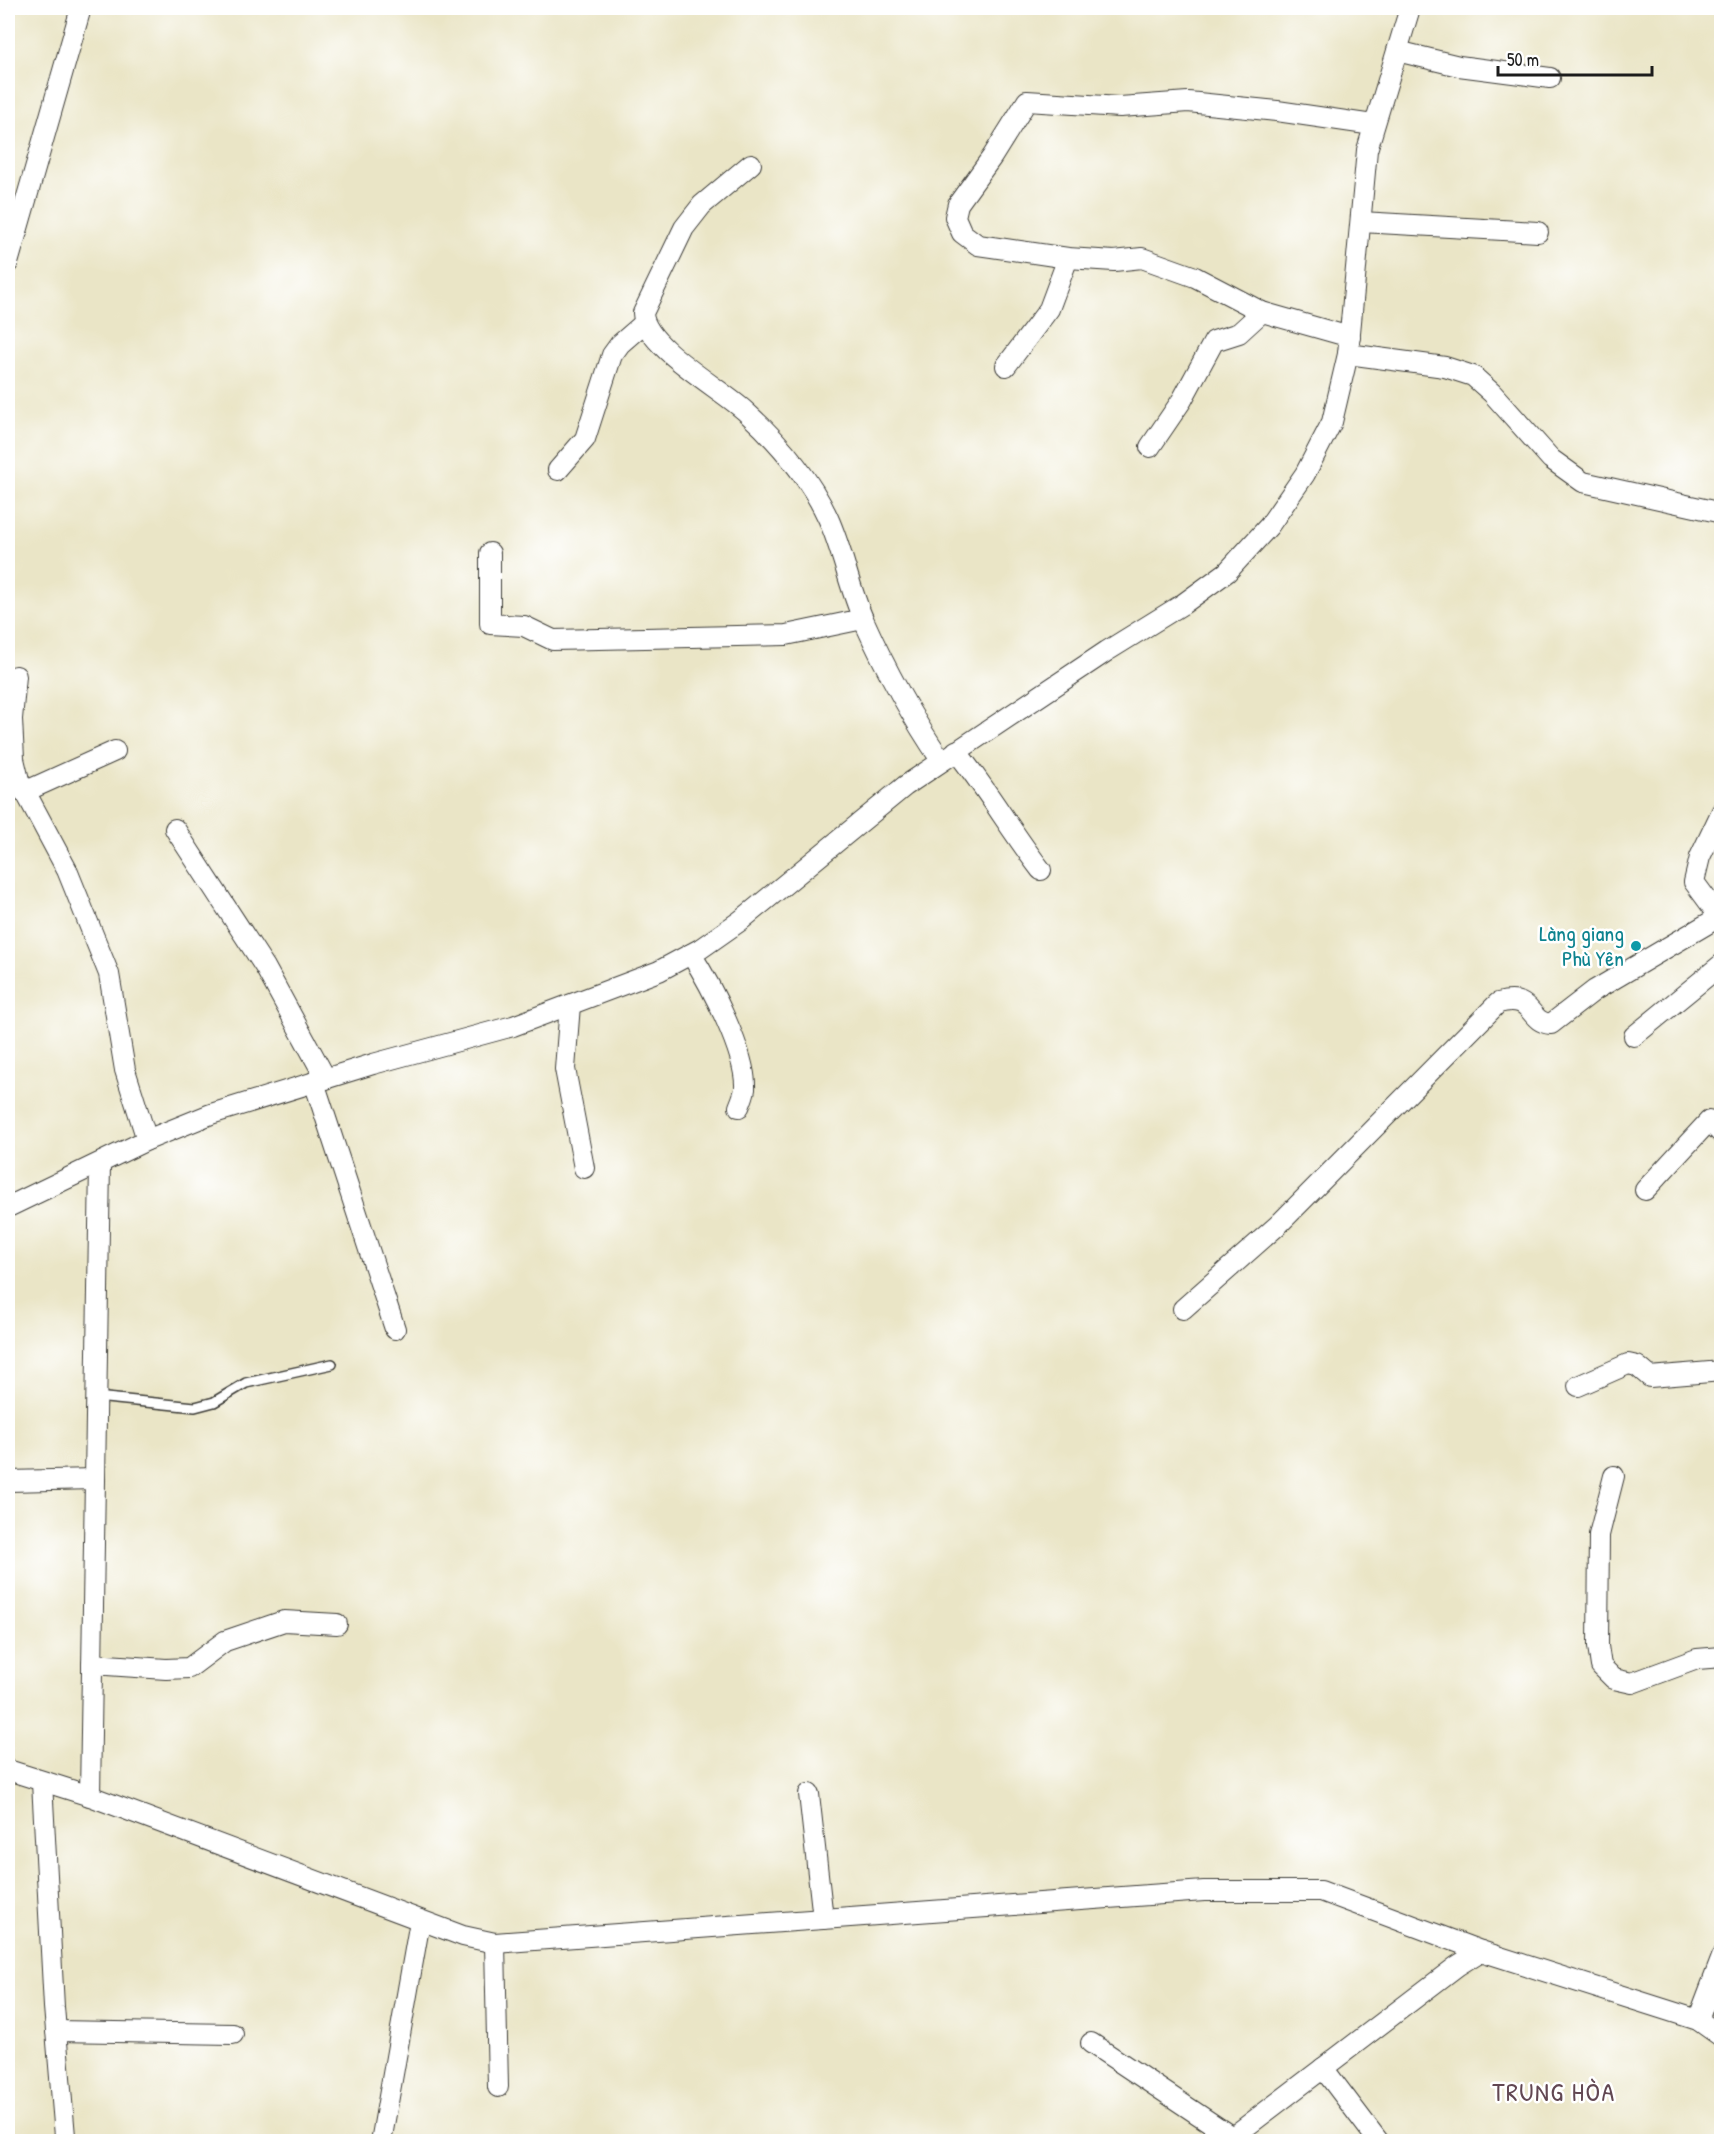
<svg xmlns="http://www.w3.org/2000/svg" width="1729" height="2149" viewBox="0 0 1729 2149" font-family="'Patrick Hand',sans-serif">
	<style>
		.lines { fill: none; stroke-linecap: round; stroke-linejoin: round }
		.service-casing { stroke: #3b3a36; stroke-width: 12 }
		.minor-casing { stroke: #3b3a36; stroke-width: 22 }
		.service { stroke: #fff; stroke-width: 9 }
		.minor { stroke: #fff; stroke-width: 20 }
		.culture-dot { fill: #0f9aa8; stroke: #fff; stroke-width: 2 }
		.labels { text-anchor: middle; dominant-baseline: central; stroke-width: 5; stroke-linejoin: round; paint-order: stroke }
		.culture-label { font-size: 22px; fill: #0d838f; stroke: #fff; text-anchor: end }
		.quarter-label { font-size: 26px; letter-spacing: 1.5px; fill: #624752; stroke: #fff }
	</style>
	<rect width="100%" height="100%" fill="#fff"/>
	<filter id="ink" filterUnits="userSpaceOnUse"><feTurbulence type="fractalNoise" baseFrequency=".0167" numOctaves="2"/><feDisplacementMap in="SourceGraphic" scale="12" xChannelSelector="R" yChannelSelector="G"/><feConvolveMatrix kernelMatrix="1 2 1 2 8 2 1 2 1" color-interpolation-filters="sRGB"/></filter>
	<filter id="wash" filterUnits="userSpaceOnUse"><feTurbulence type="fractalNoise" baseFrequency=".008" numOctaves="4" result="noise"/><feDisplacementMap in="SourceGraphic" scale="24" xChannelSelector="R" yChannelSelector="G"/><feGaussianBlur stdDeviation="1.35" result="paint"/><feColorMatrix in="noise" values="0 0 0 0 0 0 0 0 0 0 0 0 0 0 0 0 0 1.4 0 .05"/><feComposite in="paint" operator="in"/></filter>
	<g filter="url(#wash)">
		<rect width="100%" height="100%" fill="#eae5c6"/>
	</g>
	<g filter="url(#ink)">
		<g class="lines">
			<defs>
				<polyline id="service" points="96,1397 195,1407 214,1402 246,1383 332,1364"/>
				<g id="minor">
					<polyline points="1397,51 1459,66 1550,78"/>
					<path d="M 751,164 L 702,205 L 684,228 L 643,313 C 644,346 720,388 745,411 C 778,441 809,477 828,518 C 843,551 849,588 864,621 C 886,670 911,716 941,760"/>
					<polyline points="1361,222 1538,232"/>
					<polyline points="8,263 81,8"/>
					<polyline points="1350,337 1262,312 1195,277 1142,258 1114,261 1068,258 978,245 962,233 955,217 958,204 992,157 1027,101 1120,107 1188,102 1277,111 1373,125"/>
					<polyline points="1348,354 1445,367 1473,376 1492,393 1551,459 1583,482 1722,513"/>
					<polyline points="1006,366 1049,309 1068,258"/>
					<polyline points="1150,447 1182,400 1214,341 1239,333 1262,312"/>
					<polyline points="558,470 585,439 612,355 620,344 643,324"/>
					<polyline points="490,553 490,624 524,626 553,640 786,635 863,619"/>
					<polyline points="16,676 12,719 14,759 19,780 67,870 109,974 125,1070 147,1140"/>
					<path d="M 956,751 C 987,789 1011,831 1041,870"/>
					<polyline points="24,792 115,751"/>
					<polyline points="1722,811 1700,857 1694,882 1722,920"/>
					<polyline points="175,829 265,967 326,1079"/>
					<path d="M 691,954 C 710,984 747,1054 745,1089 C 744,1095 741,1102 739,1107"/>
					<polyline points="570,1005 565,1069 584,1168"/>
					<polyline points="1634,1036 1722,964"/>
					<polyline points="314,1082 395,1329"/>
					<polyline points="1645,1190 1709,1121 1722,1134"/>
					<polyline points="8,1207 147,1140 211,1114 373,1064 513,1026 659,971 700,949 740,921 905,786 1107,651 1183,604 1227,572 1269,526 1305,474 1332,422 1348,354 1367,150 1410,8"/>
					<path d="M 1183,1309 L 1278,1225 L 1498,1003 C 1535,993 1526,1022 1551,1024 L 1595,990 L 1719,917"/>
					<polyline points="1578,1386 1628,1364 1637,1366 1650,1377 1722,1371"/>
					<polyline points="1614,1476 1599,1535 1598,1646 1601,1666 1614,1679 1632,1683 1697,1659 1722,1657"/>
					<polyline points="8,1481 95,1479"/>
					<polyline points="92,1664 166,1669 189,1668 225,1641 284,1621 337,1624"/>
					<polyline points="8,1770 90,1796 463,1936 495,1943 1204,1891 1321,1891 1481,1951"/>
					<polyline points="42,1782 54,2007 65,2136"/>
					<polyline points="809,1794 823,1919"/>
					<polyline points="90,1796 100,1164"/>
					<polyline points="495,1943 498,2087"/>
					<polyline points="1698,2020 1722,1957"/>
					<polyline points="56,2031 233,2034"/>
					<polyline points="1091,2043 1232,2137"/>
					<polyline points="1323,2068 1379,2142"/>
					<polyline points="381,2142 420,1921"/>
					<polyline points="1226,2142 1457,1966 1481,1951 1698,2020 1722,2037"/>
				</g>
			</defs>
			<use href="#service" class="service-casing"/>
			<use href="#minor" class="minor-casing"/>
			<use href="#service" class="service"/>
			<use href="#minor" class="minor"/>
		</g>
	</g>
	<circle class="culture-dot" cx="1636" cy="946" r="6"/>
	<g class="labels">
		<g class="culture-label">
			<text x="1624" y="933">Làng giang<tspan x="1624" dy="25">Phù Yên</tspan></text>
		</g>
		<g class="quarter-label">
			<text x="1554" y="2091">TRUNG HÒA</text>
		</g>
	</g>
	<rect width="1729" height="2149" fill="none" stroke="#fff" stroke-width="30"/>
	<path d="M1498 66v9h154v-9" fill="none" stroke="#1c1c1c" stroke-width="3"/>
	<text x="1507" y="66" font-size="18" fill="#1c1c1c" stroke="#ffffff" stroke-width="4.5" paint-order="stroke">50 m</text>
</svg>
